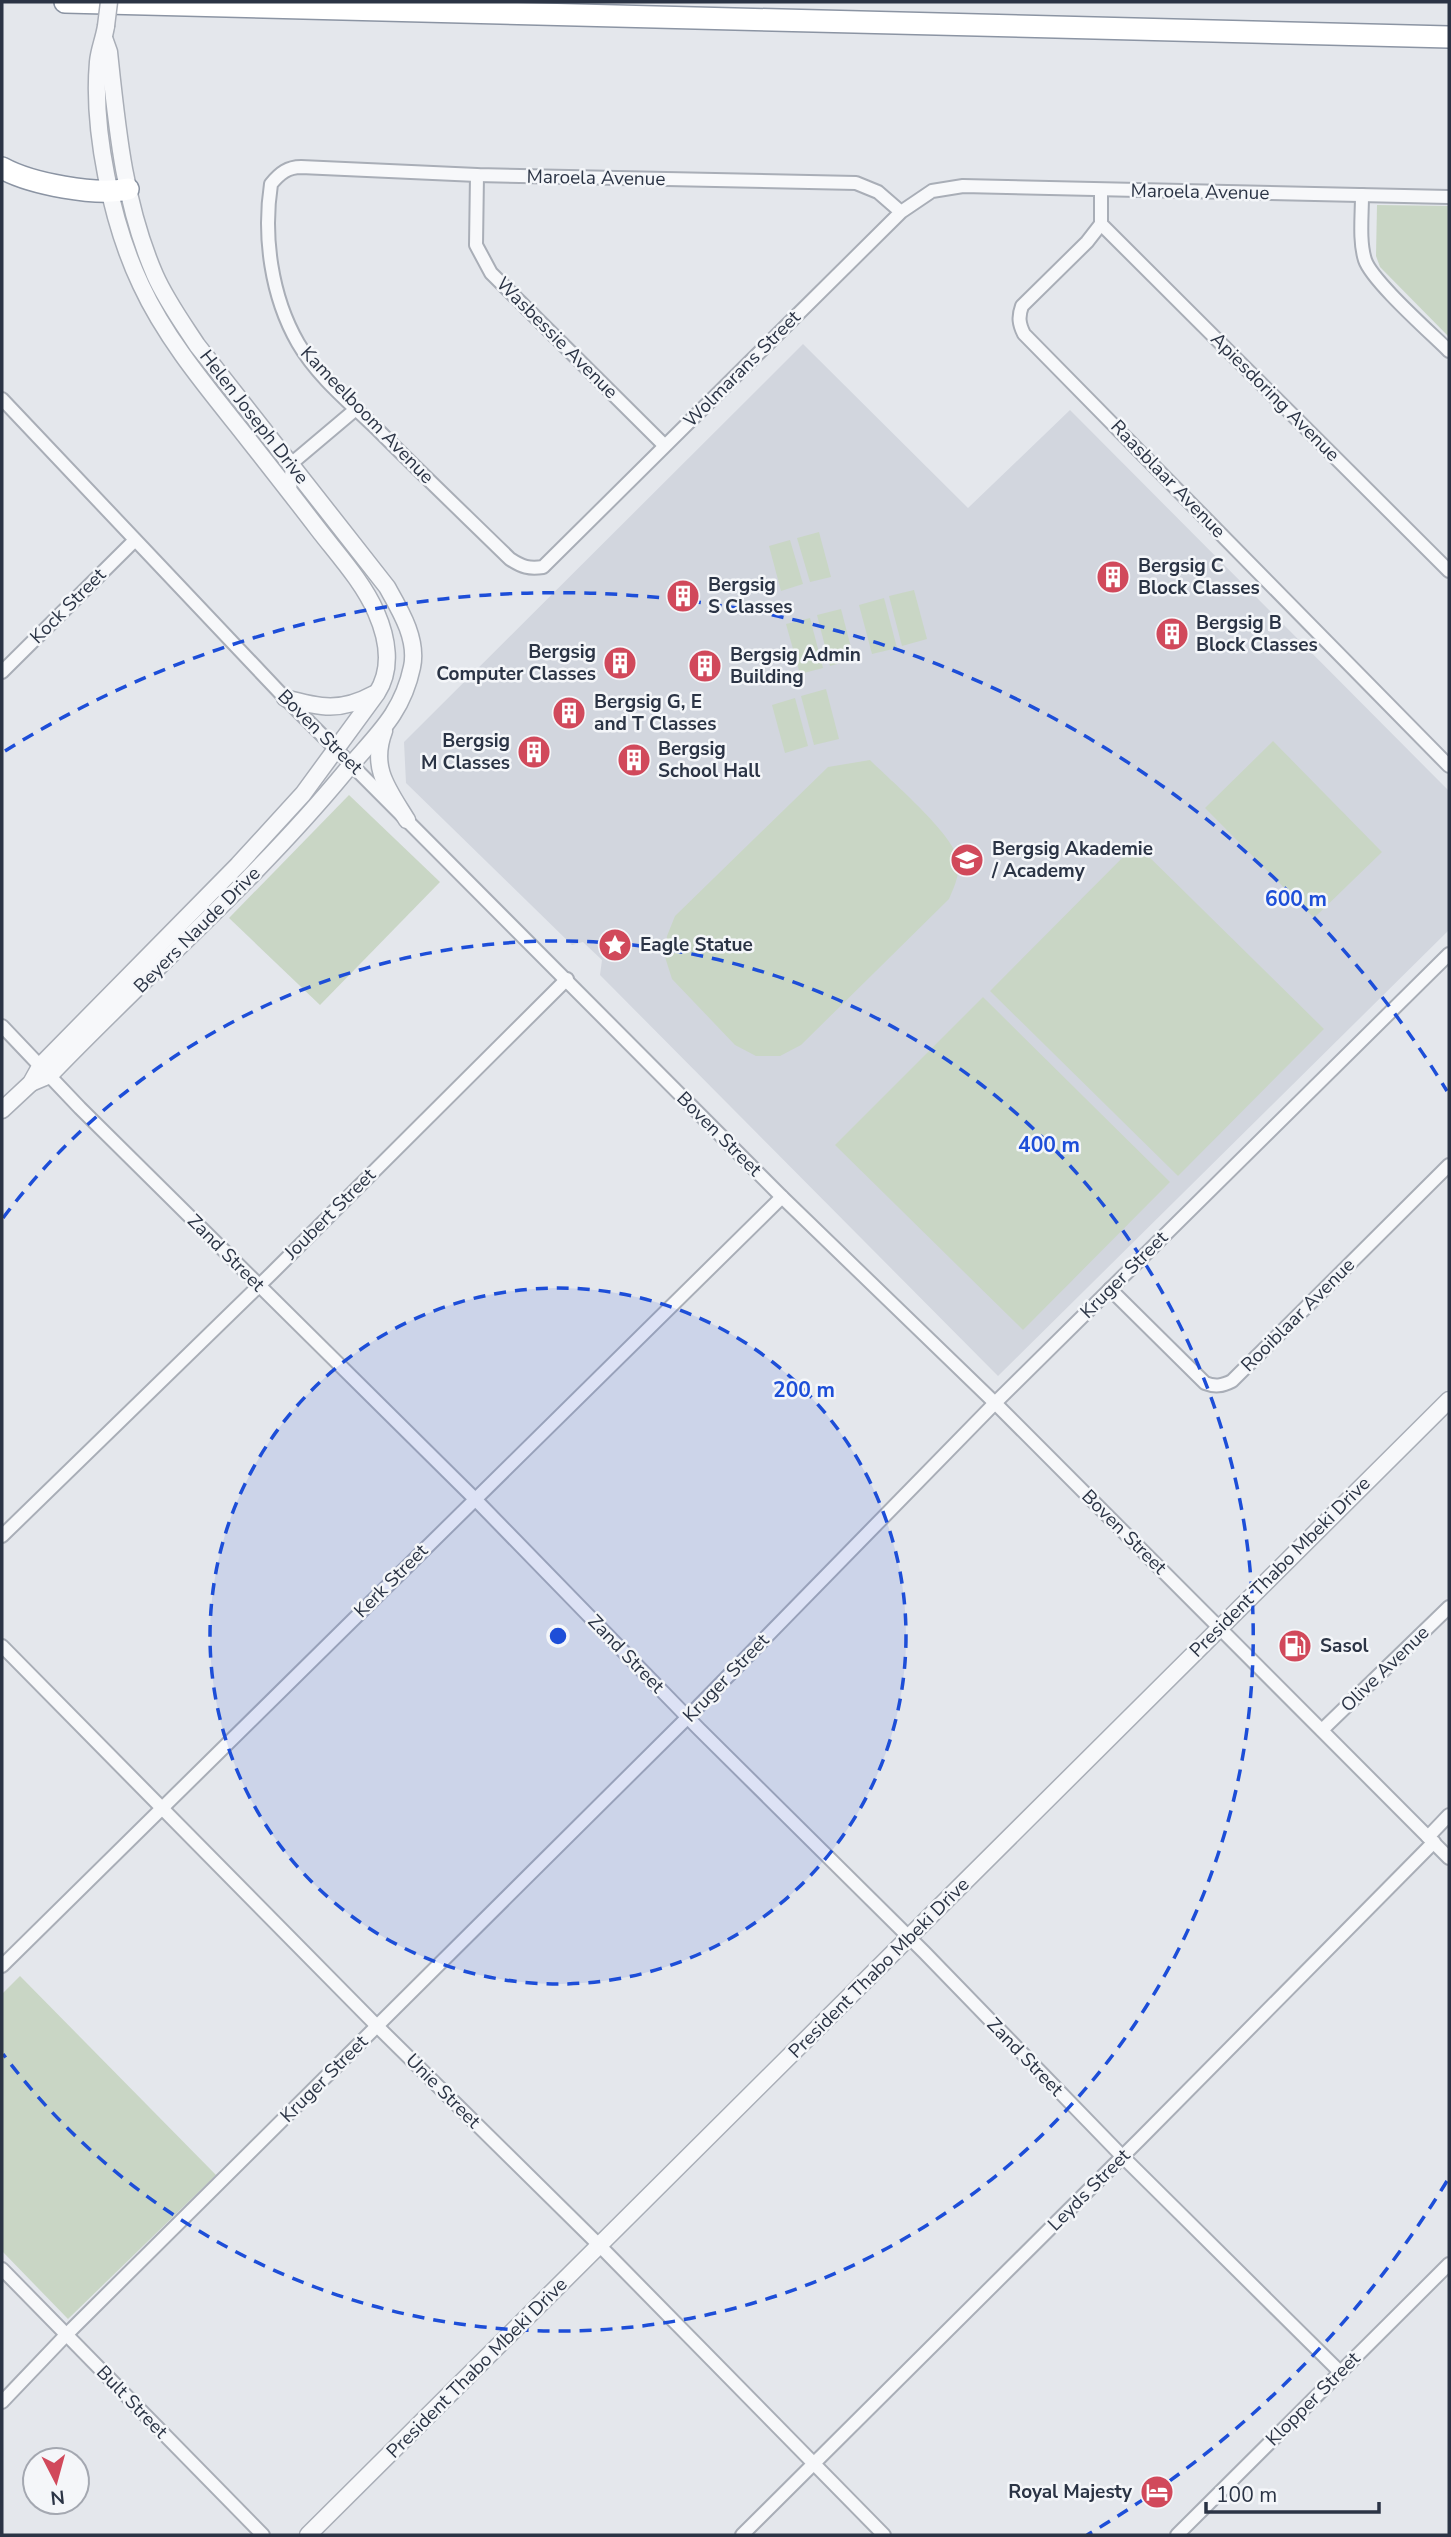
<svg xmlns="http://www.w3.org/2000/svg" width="1451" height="2537" viewBox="0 0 1451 2537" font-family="'Nunito Sans',sans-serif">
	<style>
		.built { fill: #d2d6de }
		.green { fill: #c9d6c5 }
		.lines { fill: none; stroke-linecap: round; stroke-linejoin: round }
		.minor-casing { stroke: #a9aeb7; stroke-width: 16 }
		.tertiary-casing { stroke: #a9aeb7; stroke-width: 19 }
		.trunk-casing { stroke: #8b94a3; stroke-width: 24 }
		.minor { stroke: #f7f8fa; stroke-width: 12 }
		.tertiary { stroke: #f7f8fa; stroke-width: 16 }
		.trunk { stroke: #fff; stroke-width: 21 }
		.tertiary-bridge-casing { stroke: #a9aeb7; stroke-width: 19; stroke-linecap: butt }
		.tertiary-bridge { stroke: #f7f8fa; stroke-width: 16 }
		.ring { fill: none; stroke: #1d4ed8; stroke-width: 3.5; stroke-dasharray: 12 9 }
		.labels { text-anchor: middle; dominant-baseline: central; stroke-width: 5; stroke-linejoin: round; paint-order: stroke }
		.street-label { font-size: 19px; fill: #2b3445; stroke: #f4f6f9 }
		.poi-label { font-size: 19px; font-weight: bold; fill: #2b3445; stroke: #f4f6f9; text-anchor: start }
		.centre { fill: #1d4ed8; stroke: #f4f6f9; stroke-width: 3.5 }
		.ring-label { font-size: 21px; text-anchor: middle; font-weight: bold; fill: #1d4ed8; stroke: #f4f6f9; stroke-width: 5; stroke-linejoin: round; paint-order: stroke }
	</style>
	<rect width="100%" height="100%" fill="#e4e7ec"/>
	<polygon class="built" points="803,344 968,508 1070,410 1449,791 1449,930 998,1376 600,975 602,960 583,942 572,945 406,783 404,742"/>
	<g class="green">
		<polygon points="1377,205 1449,206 1449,337 1380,267 1376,256"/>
		<polygon points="819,532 831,577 810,582 797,538"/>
		<polygon points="790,540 803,584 781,591 769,546"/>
		<polygon points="914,590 927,639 902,646 889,596"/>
		<polygon points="884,598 897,648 872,654 859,605"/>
		<polygon points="841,609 854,659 830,666 817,615"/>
		<polygon points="810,618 823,668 800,674 786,624"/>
		<polygon points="826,689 839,739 814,745 801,696"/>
		<polygon points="795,698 808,746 785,753 772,705"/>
		<polygon points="1273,741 1382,852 1314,918 1205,808"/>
		<path d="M 870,760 C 891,781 950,831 957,857 C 961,873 955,885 949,899 L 801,1045 L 780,1056 L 756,1056 L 735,1045 L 672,979 L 665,957 L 667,936 L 675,916 L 828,767 Z"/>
		<polygon points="349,795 440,882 320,1005 229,918"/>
		<polygon points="1136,844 1324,1029 1178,1176 990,991"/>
		<polygon points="983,997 1170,1182 1023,1330 835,1145"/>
		<polygon points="20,1976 216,2175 68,2319 2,2251 2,1994"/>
	</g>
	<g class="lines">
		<defs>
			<g id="minor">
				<polyline points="477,175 476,245 491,273 664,445"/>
				<path d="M 1101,190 L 1101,224 L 1087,242 L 1022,306 C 1018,317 1019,324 1024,334 L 1449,766"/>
				<path d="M 1362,195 C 1362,216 1359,241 1365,260 C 1372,281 1431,333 1449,351"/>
				<path d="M 901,212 L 878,192 L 856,183 L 477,175 L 301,167 C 288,167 280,173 271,184 C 263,236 271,296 298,343 C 317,376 350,403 377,429 C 421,473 466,516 510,559 C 522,567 529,569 543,567 L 901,212 L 932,191 L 963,186 L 1449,197"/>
				<polyline points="1101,224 1449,571"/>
				<polyline points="2,399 285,698 782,1197 995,1403 1449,1858"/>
				<polyline points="290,491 292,463 356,409"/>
				<polyline points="2,672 135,540"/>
				<polyline points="2,1026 80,1108 475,1499 699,1729 924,1952 1122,2156 1340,2372"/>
				<path d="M 1110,1289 L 1205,1383 C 1215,1387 1222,1386 1232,1381 L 1449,1165"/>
				<polyline points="2,1536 271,1274 567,979"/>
				<polyline points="2,1646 377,2026 600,2246 884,2535"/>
				<polyline points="1322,1730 1449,1607"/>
				<polyline points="1428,1837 1449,1815"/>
				<polyline points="2,1966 782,1197"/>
				<polyline points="2,2269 263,2535"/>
				<polyline points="2,2402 66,2335 688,1717 995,1403 1449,954"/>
				<polyline points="742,2535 1140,2139 1434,1842"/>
				<polyline points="1177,2535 1449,2264"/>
			</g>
			<g id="tertiary">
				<path d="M 285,698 C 320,708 341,712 374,694"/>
				<path d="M 384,731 C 370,768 388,789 407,820"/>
				<path d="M 31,1083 L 50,1075 C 148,973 255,881 345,772 C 375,736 402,715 412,667 C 418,639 400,610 387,587 L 197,345 C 182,322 166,300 155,275 C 124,204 117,128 109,52 L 104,38"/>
				<path d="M 2,1110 L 31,1083 L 41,1065 L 238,865 L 303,794 L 377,693 C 393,668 387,637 376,612 C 363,582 338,555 318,529 C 292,495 266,462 240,429 C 204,384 165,337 141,285 C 112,224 92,130 98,62 C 99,50 104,39 106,26"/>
				<polyline points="308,2535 1449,1400"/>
			</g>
			<g id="trunk">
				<polyline points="65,2 1449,37"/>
				<path d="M 2,168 C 31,184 96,196 128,189"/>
			</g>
		</defs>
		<use href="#minor" class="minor-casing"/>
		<use href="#tertiary" class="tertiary-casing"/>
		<use href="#trunk" class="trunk-casing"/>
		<use href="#minor" class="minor"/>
		<use href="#tertiary" class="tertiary"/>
		<use href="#trunk" class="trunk"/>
		<defs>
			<polyline id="tertiary-bridge" points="106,26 109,2"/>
		</defs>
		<use href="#tertiary-bridge" class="tertiary-bridge-casing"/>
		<use href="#tertiary-bridge" class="tertiary-bridge"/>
	</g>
	<circle cx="558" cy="1636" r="348" fill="#1d4ed8" fill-opacity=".12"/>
	<g class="ring">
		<circle cx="558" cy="1636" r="348"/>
		<path d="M3 1218A695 695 0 1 1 3 2054"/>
		<path d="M1447 2181A1043 1043 0 0 1 1087 2535M5 751A1043 1043 0 0 1 1447 1091"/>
	</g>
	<defs>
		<symbol id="building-disc" viewBox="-11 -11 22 22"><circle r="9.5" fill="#d1495b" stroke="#f4f6f9"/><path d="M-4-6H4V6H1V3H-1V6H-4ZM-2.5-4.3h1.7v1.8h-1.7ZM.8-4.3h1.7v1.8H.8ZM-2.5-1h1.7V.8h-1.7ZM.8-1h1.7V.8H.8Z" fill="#fff"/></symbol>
		<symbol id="school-disc" viewBox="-11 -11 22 22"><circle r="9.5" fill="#d1495b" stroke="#f4f6f9"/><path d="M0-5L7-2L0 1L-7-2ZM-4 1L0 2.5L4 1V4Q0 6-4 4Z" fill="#fff"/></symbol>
		<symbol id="sight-disc" viewBox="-11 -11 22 22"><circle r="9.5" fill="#d1495b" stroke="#f4f6f9"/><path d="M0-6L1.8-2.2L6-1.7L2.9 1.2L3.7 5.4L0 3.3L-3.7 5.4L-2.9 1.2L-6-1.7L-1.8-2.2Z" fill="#fff"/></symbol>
		<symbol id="fuel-disc" viewBox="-11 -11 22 22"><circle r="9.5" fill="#d1495b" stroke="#f4f6f9"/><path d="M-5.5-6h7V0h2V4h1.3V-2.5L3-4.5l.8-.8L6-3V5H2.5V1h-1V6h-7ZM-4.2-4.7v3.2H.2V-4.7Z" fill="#fff"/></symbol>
		<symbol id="hotel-disc" viewBox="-11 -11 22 22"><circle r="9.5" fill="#d1495b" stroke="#f4f6f9"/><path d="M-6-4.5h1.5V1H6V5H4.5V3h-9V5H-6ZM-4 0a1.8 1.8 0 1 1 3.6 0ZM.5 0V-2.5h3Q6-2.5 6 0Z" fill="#fff"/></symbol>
	</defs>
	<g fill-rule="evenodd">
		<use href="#building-disc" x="1094" y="558" width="38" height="38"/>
		<use href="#building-disc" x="664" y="577" width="38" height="38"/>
		<use href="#building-disc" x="1153" y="615" width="38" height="38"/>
		<use href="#building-disc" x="601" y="644" width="38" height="38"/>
		<use href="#building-disc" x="686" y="647" width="38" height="38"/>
		<use href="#building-disc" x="550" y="694" width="38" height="38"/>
		<use href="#building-disc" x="515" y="733" width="38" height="38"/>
		<use href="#building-disc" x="615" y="741" width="38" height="38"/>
		<use href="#school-disc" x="948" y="841" width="38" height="38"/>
		<use href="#sight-disc" x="596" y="926" width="38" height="38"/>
		<use href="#fuel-disc" x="1276" y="1627" width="38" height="38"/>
		<use href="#hotel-disc" x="1138" y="2473" width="38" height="38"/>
	</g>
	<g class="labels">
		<g class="street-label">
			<text transform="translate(596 178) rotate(1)">Maroela Avenue</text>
			<text transform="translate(1200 192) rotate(1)">Maroela Avenue</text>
			<text transform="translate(557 338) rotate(45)">Wasbessie Avenue</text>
			<text transform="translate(742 369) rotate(-45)">Wolmarans Street</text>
			<text transform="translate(1275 397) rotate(45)">Apiesdoring Avenue</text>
			<text transform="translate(367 415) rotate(46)">Kameelboom Avenue</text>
			<text transform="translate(254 417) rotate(52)">Helen Joseph Drive</text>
			<text transform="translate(1168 479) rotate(46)">Raasblaar Avenue</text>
			<text transform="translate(68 606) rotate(-45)">Kock Street</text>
			<text transform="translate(320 732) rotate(45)">Boven Street</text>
			<text transform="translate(197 930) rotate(-45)">Beyers Naude Drive</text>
			<text transform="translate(719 1134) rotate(45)">Boven Street</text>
			<text transform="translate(330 1214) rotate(-45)">Joubert Street</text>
			<text transform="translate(226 1253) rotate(45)">Zand Street</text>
			<text transform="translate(1124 1275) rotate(-45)">Kruger Street</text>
			<text transform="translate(1298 1315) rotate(-45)">Rooiblaar Avenue</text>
			<text transform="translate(1124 1532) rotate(45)">Boven Street</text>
			<text transform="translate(1280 1567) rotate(-45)">President Thabo Mbeki Drive</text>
			<text transform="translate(391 1581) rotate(-45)">Kerk Street</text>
			<text transform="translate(626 1654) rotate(46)">Zand Street</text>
			<text transform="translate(1385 1669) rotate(-44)">Olive Avenue</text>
			<text transform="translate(726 1678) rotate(-46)">Kruger Street</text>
			<text transform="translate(879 1968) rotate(-45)">President Thabo Mbeki Drive</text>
			<text transform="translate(1025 2057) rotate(46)">Zand Street</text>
			<text transform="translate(324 2079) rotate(-45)">Kruger Street</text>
			<text transform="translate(443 2091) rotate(45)">Unie Street</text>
			<text transform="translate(1089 2190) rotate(-45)">Leyds Street</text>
			<text transform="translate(477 2368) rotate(-45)">President Thabo Mbeki Drive</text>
			<text transform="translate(1313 2399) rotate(-45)">Klopper Street</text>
			<text transform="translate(132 2402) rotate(46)">Bult Street</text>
		</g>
		<g class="poi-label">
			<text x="1138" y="566">Bergsig C<tspan x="1138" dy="22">Block Classes</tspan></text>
			<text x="708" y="585">Bergsig<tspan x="708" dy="22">S Classes</tspan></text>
			<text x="1196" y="623">Bergsig B<tspan x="1196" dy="22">Block Classes</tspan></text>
			<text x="596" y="652" text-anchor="end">Bergsig<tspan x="596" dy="22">Computer Classes</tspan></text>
			<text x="730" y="655">Bergsig Admin<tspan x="730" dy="22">Building</tspan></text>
			<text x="594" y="702">Bergsig G, E<tspan x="594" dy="22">and T Classes</tspan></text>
			<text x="510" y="741" text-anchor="end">Bergsig<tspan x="510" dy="22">M Classes</tspan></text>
			<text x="658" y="749">Bergsig<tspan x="658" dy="22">School Hall</tspan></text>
			<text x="992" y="849">Bergsig Akademie<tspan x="992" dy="22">/ Academy</tspan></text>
			<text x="640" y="945">Eagle Statue</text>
			<text x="1320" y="1646">Sasol</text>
			<text x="1132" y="2492" text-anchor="end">Royal Majesty</text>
		</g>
	</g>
	<circle cx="558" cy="1636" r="10" class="centre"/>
	<g class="ring-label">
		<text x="1296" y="906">600 m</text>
		<text x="1049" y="1152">400 m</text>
		<text x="804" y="1397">200 m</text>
	</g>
	<rect width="1451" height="2537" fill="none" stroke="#2b3445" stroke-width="7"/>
	<g transform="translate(56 2481) rotate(174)"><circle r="33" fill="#f4f6f9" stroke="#a4a8b1" stroke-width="2"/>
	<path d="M0-5L12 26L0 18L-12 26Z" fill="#d1495b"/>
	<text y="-10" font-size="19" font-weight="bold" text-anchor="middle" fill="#2b3445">N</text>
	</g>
	<path d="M1206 2502v10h173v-10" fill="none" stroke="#2b3445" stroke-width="3.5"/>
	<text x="1216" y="2502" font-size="21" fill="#2b3445" stroke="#f4f6f9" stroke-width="5" paint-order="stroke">100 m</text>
</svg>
